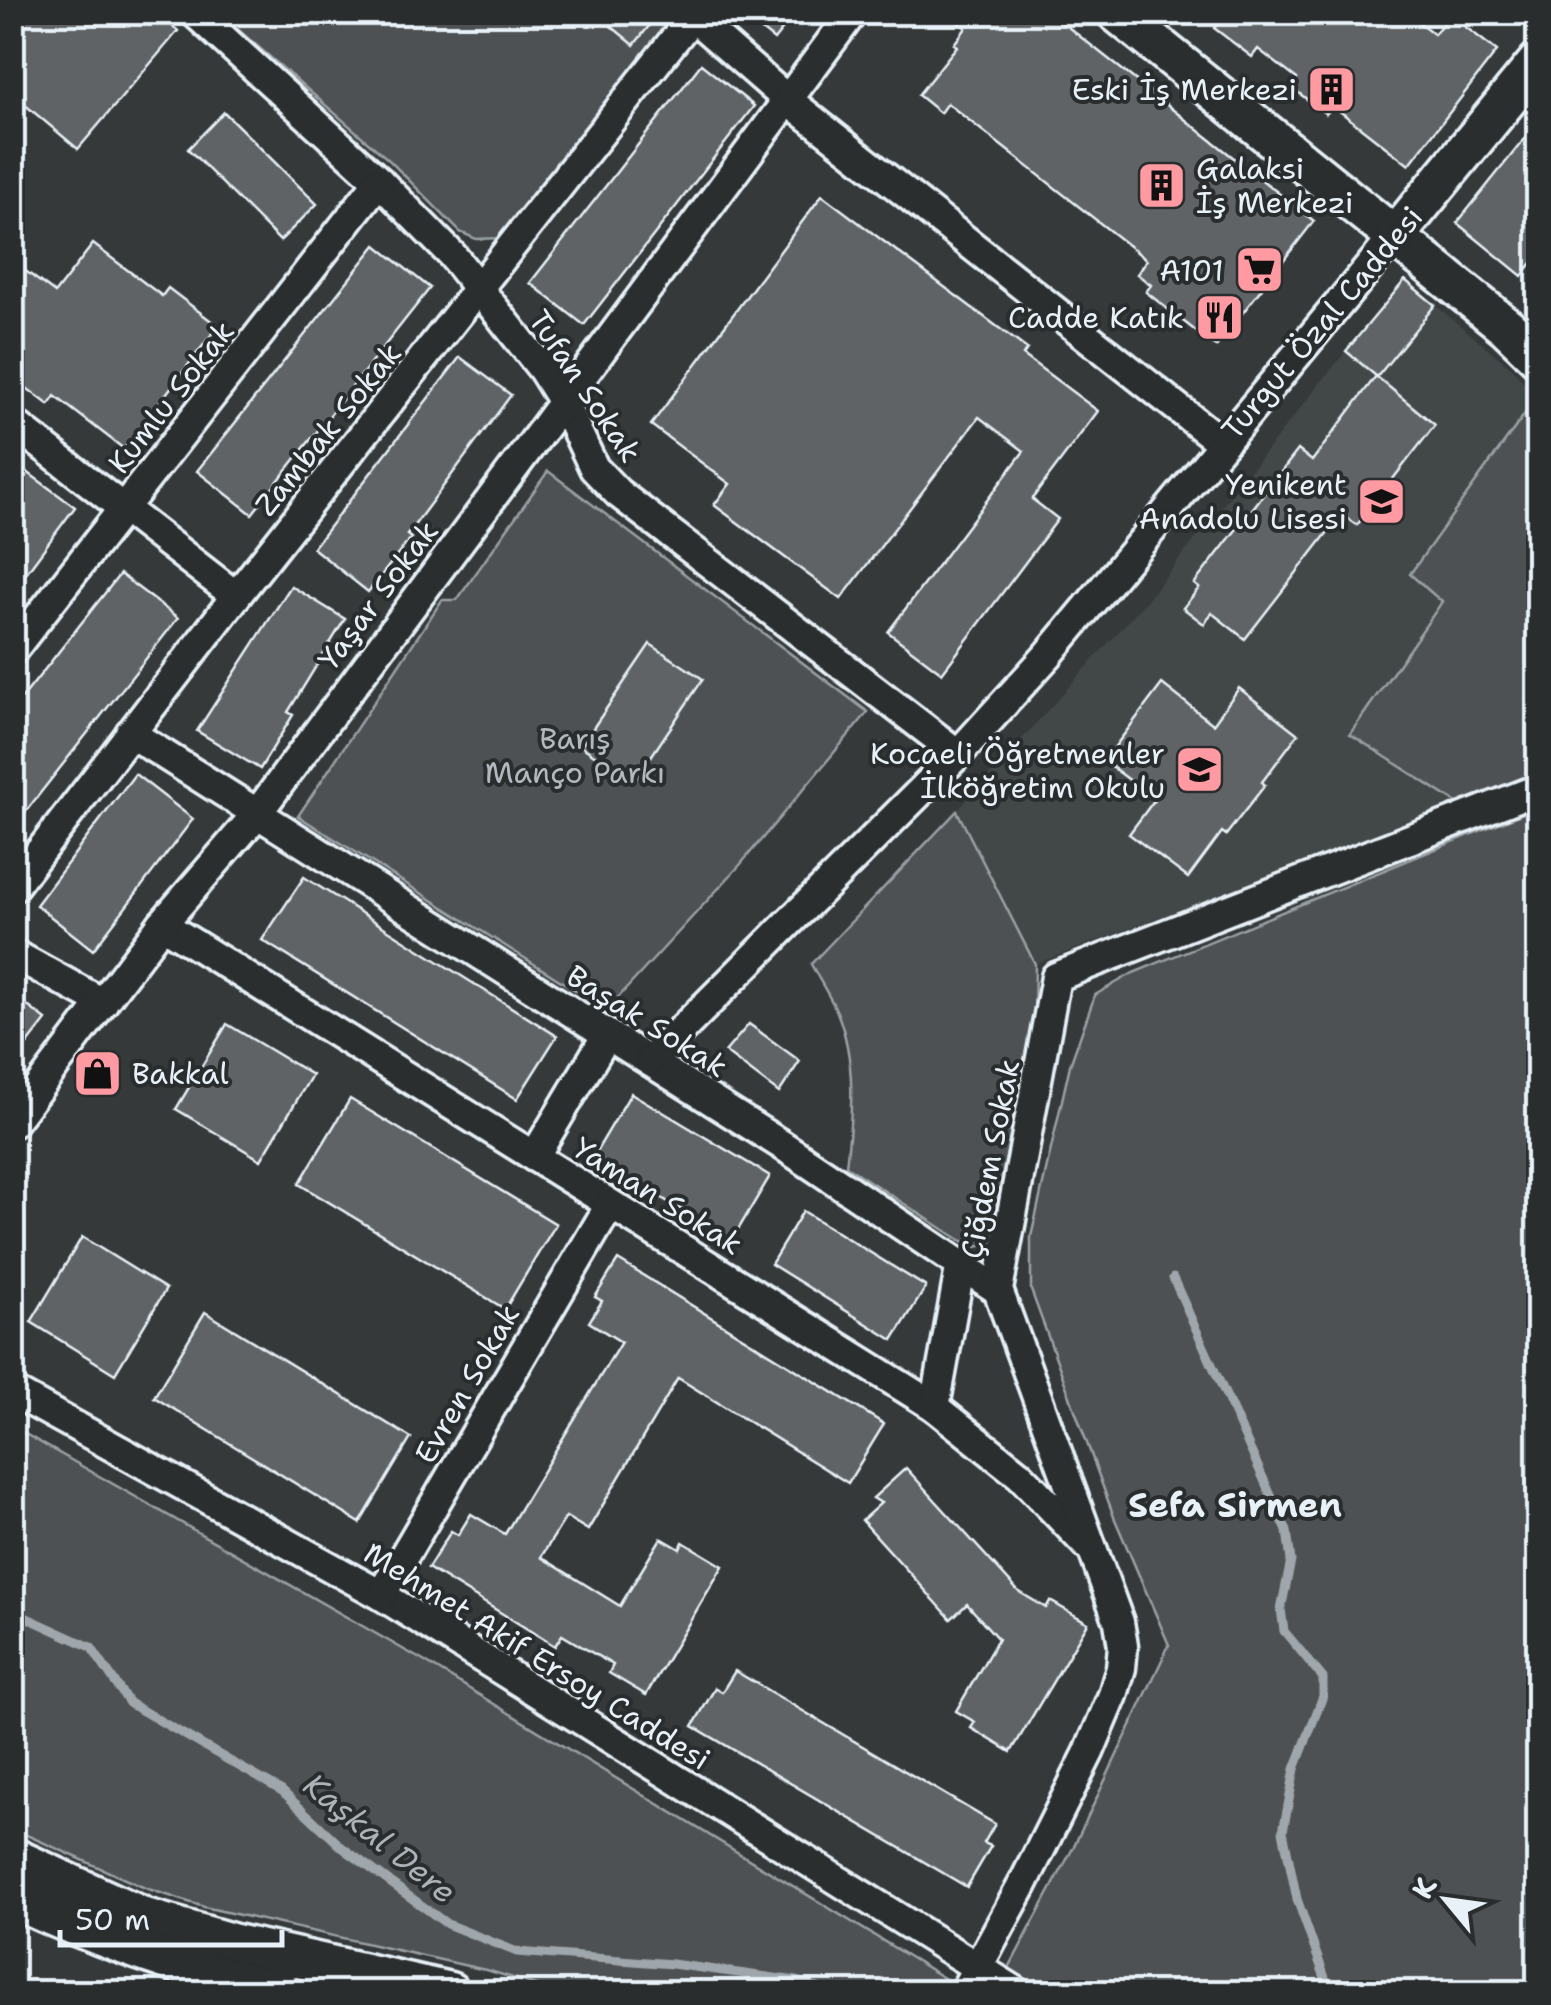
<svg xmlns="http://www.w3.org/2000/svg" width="1551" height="2005" viewBox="0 0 1551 2005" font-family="'Shantell Sans',sans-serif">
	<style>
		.built { fill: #424647 }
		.green { fill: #4d5152; stroke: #9aa1a5; stroke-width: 2.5 }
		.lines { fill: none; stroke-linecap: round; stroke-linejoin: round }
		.stream { stroke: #a0a7ac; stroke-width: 9 }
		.building { fill: #5f6365; stroke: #e8f1f8; stroke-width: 2.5 }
		.street-casing { stroke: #e8f1f8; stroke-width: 35 }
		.secondary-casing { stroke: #e8f1f8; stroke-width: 45 }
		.street { stroke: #2a2d2e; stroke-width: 28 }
		.secondary { stroke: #2a2d2e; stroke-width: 38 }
		.labels { text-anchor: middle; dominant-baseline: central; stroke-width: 8; stroke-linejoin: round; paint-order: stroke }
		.poi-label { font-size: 30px; fill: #e8f1f8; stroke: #2a2d2e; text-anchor: end }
		.street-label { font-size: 30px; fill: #e8f1f8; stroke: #2a2d2e }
		.park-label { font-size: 30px; fill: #b2b9be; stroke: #2a2d2e }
		.water-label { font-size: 32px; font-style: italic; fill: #acb3b8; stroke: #2a2d2e }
		.quarter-label { font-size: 35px; font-weight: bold; fill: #e8f1f8; stroke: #2a2d2e }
	</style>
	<rect width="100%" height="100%" fill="#35393a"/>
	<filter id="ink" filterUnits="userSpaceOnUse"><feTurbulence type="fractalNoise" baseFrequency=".01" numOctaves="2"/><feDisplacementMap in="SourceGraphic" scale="20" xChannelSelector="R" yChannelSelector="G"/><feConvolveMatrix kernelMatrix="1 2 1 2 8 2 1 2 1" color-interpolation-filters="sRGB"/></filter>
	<g filter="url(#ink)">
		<polygon class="built" points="1435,305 1513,369 1538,400 1538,775 1035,964 957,811 1145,602 1346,351 1376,376"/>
		<g class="green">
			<polygon points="219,13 682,13 503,238 476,239 460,232 390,161"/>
			<polygon points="1537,397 1538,775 1460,805 1350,734 1442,602 1410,574"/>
			<polygon points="548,471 868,712 740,865 615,1001 601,1006 298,816 442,600 457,600"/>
			<polygon points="1538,807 1538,1992 996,1992 1073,1848 1169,1645 1114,1517 1031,1290 1031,1237 1070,1065 1095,995 1133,973"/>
			<path d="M 957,811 L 1035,964 L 1034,1016 L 992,1228 L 988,1244 L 977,1247 L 960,1240 L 846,1166 C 852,1115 857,1061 837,1012 C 830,996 819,980 811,964 Z"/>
			<polygon points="13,1427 422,1660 947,1980 940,1992 558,1992 490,1971 204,1907 145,1888 13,1829"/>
		</g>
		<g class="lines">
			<g class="stream">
				<polyline points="1173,1278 1287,1531 1291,1561 1281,1609 1284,1631 1323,1678 1323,1696 1295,1769 1283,1831 1297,1899 1330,1992"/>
				<polyline points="12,1611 91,1647 129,1703 282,1791 343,1848 447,1924 517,1952 672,1964 797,1981 829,1992"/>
			</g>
		</g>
		<g class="building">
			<polygon points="12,12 156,12 178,31 78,149 12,94"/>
			<polygon points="594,12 660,12 634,45"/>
			<polygon points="739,12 796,12 774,40"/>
			<polygon points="945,12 1049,12 1314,221 1216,347 1146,292 1151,285 1137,274 1147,260 947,103 940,113 918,95 957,46 954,44 966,28"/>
			<polygon points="1227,12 1406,12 1434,34 1450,15 1497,51 1409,165 1333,106 1326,114 1291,87 1297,79 1258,49 1252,57 1214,28"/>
			<polygon points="701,64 754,106 584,325 530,283"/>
			<polygon points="224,112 317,204 280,241 188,149"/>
			<polygon points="1538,122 1538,255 1522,276 1457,223"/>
			<polygon points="822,195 1027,349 1023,355 1098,411 1032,499 1058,519 942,673 888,632 1024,451 979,417 841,599 714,505 730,484 651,425"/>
			<polygon points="93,244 162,296 168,288 218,326 124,449 55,396 49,405 12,377 12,261 55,293"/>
			<polygon points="376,245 430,288 252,514 197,471"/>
			<polygon points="1405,280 1435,305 1377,377 1435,425 1357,525 1342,514 1245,639 1212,613 1204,624 1183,608 1199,588 1194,584 1298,450 1312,461 1376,376 1346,351"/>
			<polygon points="460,357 511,395 407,535 411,538 368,592 313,548"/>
			<polygon points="12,461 75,507 12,592"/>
			<polygon points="120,574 178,618 12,829 12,711"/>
			<polygon points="291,586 345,619 288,712 293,715 260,769 197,731"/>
			<polygon points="650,644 703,679 634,782 581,746"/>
			<polygon points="1162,684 1213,724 1239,688 1298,734 1262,782 1265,785 1226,835 1222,832 1188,878 1129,834 1155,799 1104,761"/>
			<polygon points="135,774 193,819 93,950 36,905"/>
			<polygon points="304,877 557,1036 517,1099 262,940"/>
			<polygon points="12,994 46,1020 12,1064"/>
			<polygon points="227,1024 312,1075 261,1160 176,1109"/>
			<polygon points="749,1024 800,1061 779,1093 725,1052"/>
			<polygon points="631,1093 770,1176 732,1240 593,1157"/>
			<polygon points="350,1099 556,1224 505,1309 299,1184"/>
			<polygon points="803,1211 926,1287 893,1340 771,1264"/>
			<polygon points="82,1237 166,1289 115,1374 31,1322"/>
			<polygon points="618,1260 884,1424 848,1483 678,1378 588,1530 566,1517 541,1557 620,1606 661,1538 680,1549 683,1542 723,1566 646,1695 609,1673 613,1665 562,1635 555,1646 428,1568 451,1531 458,1535 471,1514 505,1534 621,1342 589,1322 602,1301 595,1297"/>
			<polygon points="205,1312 411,1438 360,1523 154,1397"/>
			<polygon points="906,1468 1018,1591 1046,1608 1050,1601 1088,1623 1011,1752 971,1728 975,1722 956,1711 998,1639 967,1604 951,1619 862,1520 881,1503 873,1498"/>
			<polygon points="735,1671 995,1824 984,1843 991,1846 967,1887 693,1726 715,1688 722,1692"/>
		</g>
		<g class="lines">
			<defs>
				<g id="street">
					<polyline points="194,12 379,181 452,255 543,370 563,402 594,468 618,493 958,754"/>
					<polyline points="693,17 789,101 1222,443"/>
					<polyline points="12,422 236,596"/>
					<polyline points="12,651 379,181"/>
					<polyline points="130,733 782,1145 998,1290"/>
					<polyline points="12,888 236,596 696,12"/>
					<polyline points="162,924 935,1407 1020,1475 1087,1545"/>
					<polyline points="12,953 103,1003"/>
					<polyline points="650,1061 958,754 1048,655 1395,236"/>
					<polyline points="12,1123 162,924 256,815 853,12"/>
					<polyline points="534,1157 607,1035"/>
					<polyline points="12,1391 381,1595 1017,1992"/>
					<polyline points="935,1407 961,1263"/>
					<polyline points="381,1595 610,1205"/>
					<polyline points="964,1992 1023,1884 1089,1752 1113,1695 1121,1668 1123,1646 1119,1622 998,1290 1056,977 1538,789"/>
				</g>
				<g id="secondary">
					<polyline points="1116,12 1507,327 1538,357"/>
					<polyline points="1395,236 1538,62"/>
					<polyline points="12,1857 145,1918 235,1944 450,1992"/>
					<path d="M 12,1898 C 99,1939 189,1970 282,1992"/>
				</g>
			</defs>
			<use href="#street" class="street-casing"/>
			<use href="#secondary" class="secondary-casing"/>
			<use href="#street" class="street"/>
			<use href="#secondary" class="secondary"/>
		</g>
	</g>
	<defs>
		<symbol id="building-square" viewBox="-11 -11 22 22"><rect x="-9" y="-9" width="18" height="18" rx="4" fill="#ff9aa2" stroke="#2a2d2e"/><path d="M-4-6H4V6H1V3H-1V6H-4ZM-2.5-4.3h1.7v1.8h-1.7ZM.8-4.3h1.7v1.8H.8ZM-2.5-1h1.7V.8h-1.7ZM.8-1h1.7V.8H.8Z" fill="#111"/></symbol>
		<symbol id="supermarket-square" viewBox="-11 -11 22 22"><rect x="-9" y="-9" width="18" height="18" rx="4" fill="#ff9aa2" stroke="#2a2d2e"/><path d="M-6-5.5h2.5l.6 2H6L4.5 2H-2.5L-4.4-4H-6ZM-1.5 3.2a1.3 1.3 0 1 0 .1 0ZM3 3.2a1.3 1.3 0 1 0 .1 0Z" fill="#111"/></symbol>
		<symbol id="restaurant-square" viewBox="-11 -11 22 22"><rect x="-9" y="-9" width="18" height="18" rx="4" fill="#ff9aa2" stroke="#2a2d2e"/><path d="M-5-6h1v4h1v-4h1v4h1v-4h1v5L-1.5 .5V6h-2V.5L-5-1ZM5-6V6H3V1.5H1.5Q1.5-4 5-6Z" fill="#111"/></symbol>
		<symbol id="school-square" viewBox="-11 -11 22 22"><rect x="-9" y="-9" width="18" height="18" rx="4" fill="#ff9aa2" stroke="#2a2d2e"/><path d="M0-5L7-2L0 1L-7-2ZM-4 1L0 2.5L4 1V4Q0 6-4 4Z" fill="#111"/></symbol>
		<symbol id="shop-square" viewBox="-11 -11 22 22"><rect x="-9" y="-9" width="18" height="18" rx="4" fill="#ff9aa2" stroke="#2a2d2e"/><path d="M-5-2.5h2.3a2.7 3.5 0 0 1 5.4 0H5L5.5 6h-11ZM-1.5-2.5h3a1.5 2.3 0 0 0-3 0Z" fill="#111"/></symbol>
	</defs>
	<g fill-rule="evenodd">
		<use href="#building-square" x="1304" y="62" width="55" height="55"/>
		<use href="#building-square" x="1134" y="158" width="55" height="55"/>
		<use href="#supermarket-square" x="1232" y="242" width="55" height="55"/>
		<use href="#restaurant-square" x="1192" y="290" width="55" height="55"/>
		<use href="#school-square" x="1354" y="474" width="55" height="55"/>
		<use href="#school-square" x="1172" y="742" width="55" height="55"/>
		<use href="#shop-square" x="70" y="1046" width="55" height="55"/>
	</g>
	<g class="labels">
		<g class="poi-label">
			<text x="1297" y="89">Eski İş Merkezi</text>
			<text x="1196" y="168" text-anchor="start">Galaksi<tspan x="1196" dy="34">İş Merkezi</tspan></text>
			<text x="1224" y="270">A101</text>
			<text x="1184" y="317">Cadde Katık</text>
			<text x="1347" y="484">Yenikent<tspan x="1347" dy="34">Anadolu Lisesi</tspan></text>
			<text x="1165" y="753">Kocaeli Öğretmenler<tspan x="1165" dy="34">İlköğretim Okulu</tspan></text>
			<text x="132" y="1073" text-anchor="start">Bakkal</text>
		</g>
		<g class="street-label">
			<text transform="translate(1322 323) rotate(-50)">Turgut Özal Caddesi</text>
			<text transform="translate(585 386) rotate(56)">Tufan Sokak</text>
			<text transform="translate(171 397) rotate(-52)">Kumlu Sokak</text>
			<text transform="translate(328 429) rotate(-51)">Zambak Sokak</text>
			<text transform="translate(378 595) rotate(-53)">Yaşar Sokak</text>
			<text transform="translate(647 1021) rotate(32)">Başak Sokak</text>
			<text transform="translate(990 1159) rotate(-79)">Çiğdem Sokak</text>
			<text transform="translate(658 1196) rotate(32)">Yaman Sokak</text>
			<text transform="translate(467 1384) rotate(-60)">Evren Sokak</text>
			<text transform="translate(537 1656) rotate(32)">Mehmet Akif Ersoy Caddesi</text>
		</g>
		<g class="park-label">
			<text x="575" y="738">Barış<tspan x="575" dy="34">Manço Parkı</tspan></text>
		</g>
		<g class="water-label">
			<text transform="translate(380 1838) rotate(39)">Kaşkal Dere</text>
		</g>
		<g class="quarter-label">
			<text x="1235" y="1504">Sefa Sirmen</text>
		</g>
	</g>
	<rect width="1551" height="2005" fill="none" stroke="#2a2d2e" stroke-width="50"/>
	<rect x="25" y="25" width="1501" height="1955" fill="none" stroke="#e8f1f8" stroke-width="4" filter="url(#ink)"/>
	<g transform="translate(1446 1900) rotate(299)" stroke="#2a2d2e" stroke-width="8" paint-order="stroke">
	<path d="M0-8L18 38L0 25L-18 38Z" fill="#e8f1f8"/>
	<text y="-15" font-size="28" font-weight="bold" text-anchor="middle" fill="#e8f1f8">K</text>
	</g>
	<path d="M60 1930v15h222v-15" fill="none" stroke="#e8f1f8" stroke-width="5"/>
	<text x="75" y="1930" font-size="30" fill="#e8f1f8" stroke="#2a2d2e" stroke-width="8" paint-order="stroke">50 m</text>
</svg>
